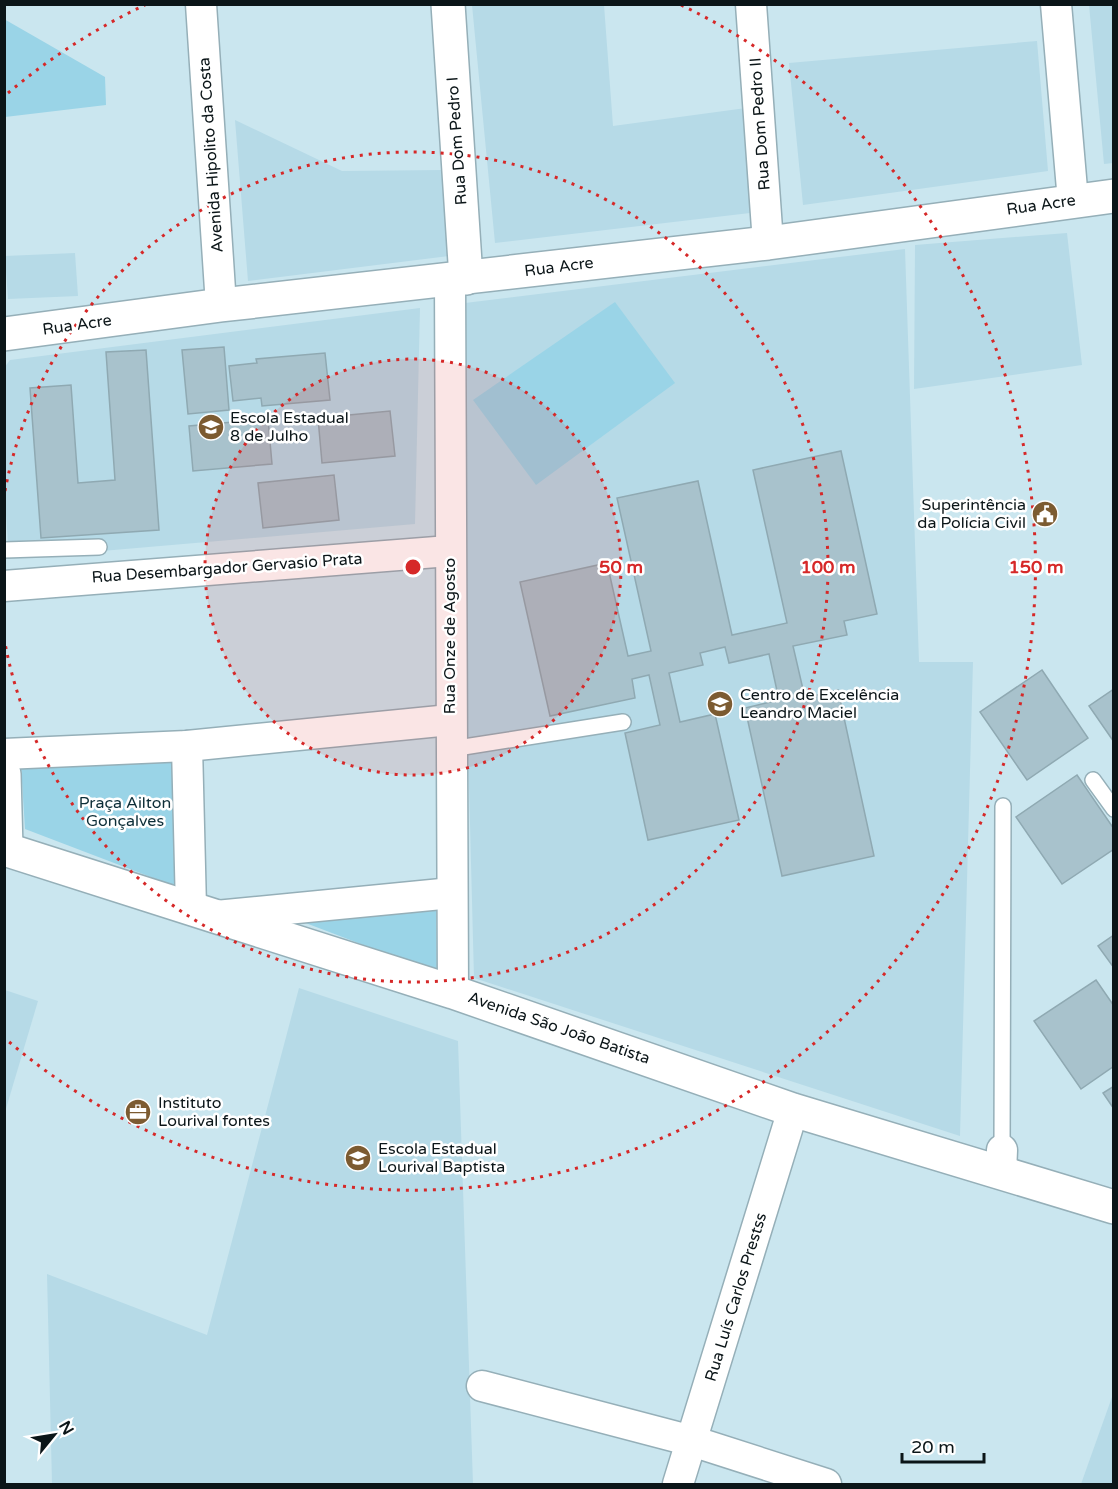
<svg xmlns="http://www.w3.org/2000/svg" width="1118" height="1489" viewBox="0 0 1118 1489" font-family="'Varela Round',sans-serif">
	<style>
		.built { fill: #b6dae7 }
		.green { fill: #9ad4e7 }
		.building { fill: #a8c2cc; stroke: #8fa9b2; stroke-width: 1.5 }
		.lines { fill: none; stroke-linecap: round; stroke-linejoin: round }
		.service-casing { stroke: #95afb8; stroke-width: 18 }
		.minor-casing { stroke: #95afb8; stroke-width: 33 }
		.tertiary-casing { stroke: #95afb8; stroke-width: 36 }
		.service { stroke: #fff; stroke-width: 15 }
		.minor { stroke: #fff; stroke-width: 30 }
		.tertiary { stroke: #fff; stroke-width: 33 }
		.ring { fill: none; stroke: #d62828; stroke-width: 3; stroke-dasharray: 3 6 }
		.labels { text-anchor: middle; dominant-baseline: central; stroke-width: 5; stroke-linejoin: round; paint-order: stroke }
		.street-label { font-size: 16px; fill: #0b1518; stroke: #fff }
		.poi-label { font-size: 16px; fill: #0b1518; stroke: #fff; text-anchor: start }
		.park-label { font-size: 16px; fill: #0d2e38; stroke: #fff }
		.centre { fill: #d62828; stroke: #fff; stroke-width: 3 }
		.ring-label { font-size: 18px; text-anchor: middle; font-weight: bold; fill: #d62828; stroke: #fff; stroke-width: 5; stroke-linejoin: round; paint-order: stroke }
	</style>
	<rect width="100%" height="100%" fill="#cae6ef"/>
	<g class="built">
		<polygon points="472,5 604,5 613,126 746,108 750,213 495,243"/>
		<polygon points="1089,5 1113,5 1113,163 1104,164"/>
		<polygon points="1037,41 1048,171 803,205 789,63"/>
		<polygon points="235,120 342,171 443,170 449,256 248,281"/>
		<polygon points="1067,233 1082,365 914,389 915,245"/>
		<polygon points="905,249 919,662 973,662 960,1136 474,978 468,747 465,303"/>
		<polygon points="75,253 78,296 8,299 5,256"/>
		<polygon points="420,308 415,524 9,559 4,485 4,368 10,360"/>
		<polygon points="299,988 458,1041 473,1484 52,1484 47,1274 207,1335"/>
		<polygon points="5,990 38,1001 5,1112 4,990"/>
		<polygon points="1112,1397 1113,1484 1081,1484"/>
	</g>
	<g class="green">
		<polygon points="4,19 105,77 106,105 5,117"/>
		<polygon points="615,302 675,383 536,485 473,400"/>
		<polygon points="177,759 177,887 25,829 21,765"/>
		<polygon points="436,905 437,973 282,914"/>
	</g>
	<g class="building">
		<polygon points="224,347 229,410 188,414 182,350"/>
		<polygon points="146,350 159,530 41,538 30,388 71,385 78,483 115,480 106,352"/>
		<polygon points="325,353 330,400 262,406 261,398 233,401 229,366 257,363 256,359"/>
		<polygon points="390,411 395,456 322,463 318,418"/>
		<polygon points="268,419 272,464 193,471 189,426"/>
		<polygon points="841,451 877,614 844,621 847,635 793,646 805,698 838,690 874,856 782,876 745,708 779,700 769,654 729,663 725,647 700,653 703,665 669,673 680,722 715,714 739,820 648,840 625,733 660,725 649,675 632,679 635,698 550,716 520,582 607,563 628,656 651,651 617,498 698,481 732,635 787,623 753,470"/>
		<polygon points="334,475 339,520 263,528 258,483"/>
		<polygon points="1042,670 1088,738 1027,780 980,712"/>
		<polygon points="1114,689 1114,742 1089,706"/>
		<polygon points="1077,775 1114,829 1114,849 1062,884 1016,817"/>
		<polygon points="1114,935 1114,968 1098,946"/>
		<polygon points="1096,980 1114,1006 1114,1066 1081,1089 1034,1021"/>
		<polygon points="1114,1086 1114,1109 1103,1093"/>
	</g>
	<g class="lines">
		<defs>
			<g id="service">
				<polyline points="4,550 99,547"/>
				<polyline points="451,749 623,722"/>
				<polyline points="1093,780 1114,809"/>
				<polyline points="1002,1150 1003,806"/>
			</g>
			<g id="minor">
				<polyline points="201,4 221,305"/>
				<polyline points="751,4 768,243"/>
				<polyline points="1056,4 1073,201"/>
				<polyline points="450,280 453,992"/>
				<polyline points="4,586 449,551"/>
				<polyline points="187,746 191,908"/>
				<polyline points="4,754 187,746 450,720"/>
				<polyline points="216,916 452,893"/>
				<polyline points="1001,1172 1002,1150"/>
				<polyline points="482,1386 692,1441 826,1484"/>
				<polyline points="678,1484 793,1110"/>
			</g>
			<g id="tertiary">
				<polyline points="448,4 466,278"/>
				<polyline points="4,334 221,305 768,243 1114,196"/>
				<polyline points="4,774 6,849"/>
				<polyline points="4,849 453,992 793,1110 1114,1207"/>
			</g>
		</defs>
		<use href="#service" class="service-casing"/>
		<use href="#minor" class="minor-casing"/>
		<use href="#tertiary" class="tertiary-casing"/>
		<use href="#service" class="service"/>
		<use href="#minor" class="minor"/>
		<use href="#tertiary" class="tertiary"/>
	</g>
	<circle cx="413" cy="567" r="208" fill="#d62828" fill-opacity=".12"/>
	<g class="ring">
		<circle cx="413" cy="567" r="208"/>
		<path d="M5 491A415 415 0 1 1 5 643"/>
		<path d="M8 93A623 623 0 0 1 145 5M681 5A623 623 0 1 1 8 1041"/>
	</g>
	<defs>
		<symbol id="school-disc" viewBox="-11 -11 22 22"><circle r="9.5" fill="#7c5b31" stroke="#fff"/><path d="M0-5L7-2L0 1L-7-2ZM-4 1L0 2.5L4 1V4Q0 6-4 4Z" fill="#fff"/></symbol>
		<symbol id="civic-disc" viewBox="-11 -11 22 22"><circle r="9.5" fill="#7c5b31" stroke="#fff"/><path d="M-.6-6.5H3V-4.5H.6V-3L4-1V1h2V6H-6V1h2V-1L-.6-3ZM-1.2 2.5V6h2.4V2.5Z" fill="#fff"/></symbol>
		<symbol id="office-disc" viewBox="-11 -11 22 22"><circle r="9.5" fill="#7c5b31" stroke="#fff"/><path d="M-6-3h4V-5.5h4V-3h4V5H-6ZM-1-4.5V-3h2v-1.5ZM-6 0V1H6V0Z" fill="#fff"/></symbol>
	</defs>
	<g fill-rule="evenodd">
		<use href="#school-disc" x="196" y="412" width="30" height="30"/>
		<use href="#civic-disc" x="1030" y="499" width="30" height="30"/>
		<use href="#school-disc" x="705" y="689" width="30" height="30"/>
		<use href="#office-disc" x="123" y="1097" width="30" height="30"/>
		<use href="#school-disc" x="343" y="1143" width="30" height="30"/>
	</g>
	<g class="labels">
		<g class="street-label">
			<text transform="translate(760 124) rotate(-94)">Rua Dom Pedro II</text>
			<text transform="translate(457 141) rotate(-94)">Rua Dom Pedro I</text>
			<text transform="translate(211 155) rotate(-94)">Avenida Hipolito da Costa</text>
			<text transform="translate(1041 205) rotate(-8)">Rua Acre</text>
			<text transform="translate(559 267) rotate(-7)">Rua Acre</text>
			<text transform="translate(77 325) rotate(-8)">Rua Acre</text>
			<text transform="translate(227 568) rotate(-4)">Rua Desembargador Gervasio Prata</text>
			<text transform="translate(450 636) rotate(-90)">Rua Onze de Agosto</text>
			<text transform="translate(559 1028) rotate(19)">Avenida São João Batista</text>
			<text transform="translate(736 1297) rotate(-73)">Rua Luís Carlos Prestss</text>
		</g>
		<g class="poi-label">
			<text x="230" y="418">Escola Estadual<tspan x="230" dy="18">8 de Julho</tspan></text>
			<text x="1026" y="505" text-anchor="end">Superintência<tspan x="1026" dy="18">da Polícia Civil</tspan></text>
			<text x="740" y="695">Centro de Excelência<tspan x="740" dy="18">Leandro Maciel</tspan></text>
			<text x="158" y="1103">Instituto<tspan x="158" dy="18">Lourival fontes</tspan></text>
			<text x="378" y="1149">Escola Estadual<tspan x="378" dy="18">Lourival Baptista</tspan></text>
		</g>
		<g class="park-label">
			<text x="125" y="803">Praça Ailton<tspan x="125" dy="18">Gonçalves</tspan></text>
		</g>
	</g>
	<circle cx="413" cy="567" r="9" class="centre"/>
	<g class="ring-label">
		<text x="621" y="573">50 m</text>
		<text x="828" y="573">100 m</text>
		<text x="1036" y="573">150 m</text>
	</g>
	<rect width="1118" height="1489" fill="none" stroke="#0b1518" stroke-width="12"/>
	<g transform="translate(54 1435) rotate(60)" stroke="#ffffff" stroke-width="4.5" paint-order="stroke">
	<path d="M0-4.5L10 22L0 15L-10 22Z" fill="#0b1518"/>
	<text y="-9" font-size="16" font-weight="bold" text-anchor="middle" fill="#0b1518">N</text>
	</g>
	<path d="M902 1453v9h82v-9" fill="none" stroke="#0b1518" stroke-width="3"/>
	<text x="911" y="1453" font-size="18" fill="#0b1518" stroke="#ffffff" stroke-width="4.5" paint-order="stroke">20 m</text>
</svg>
